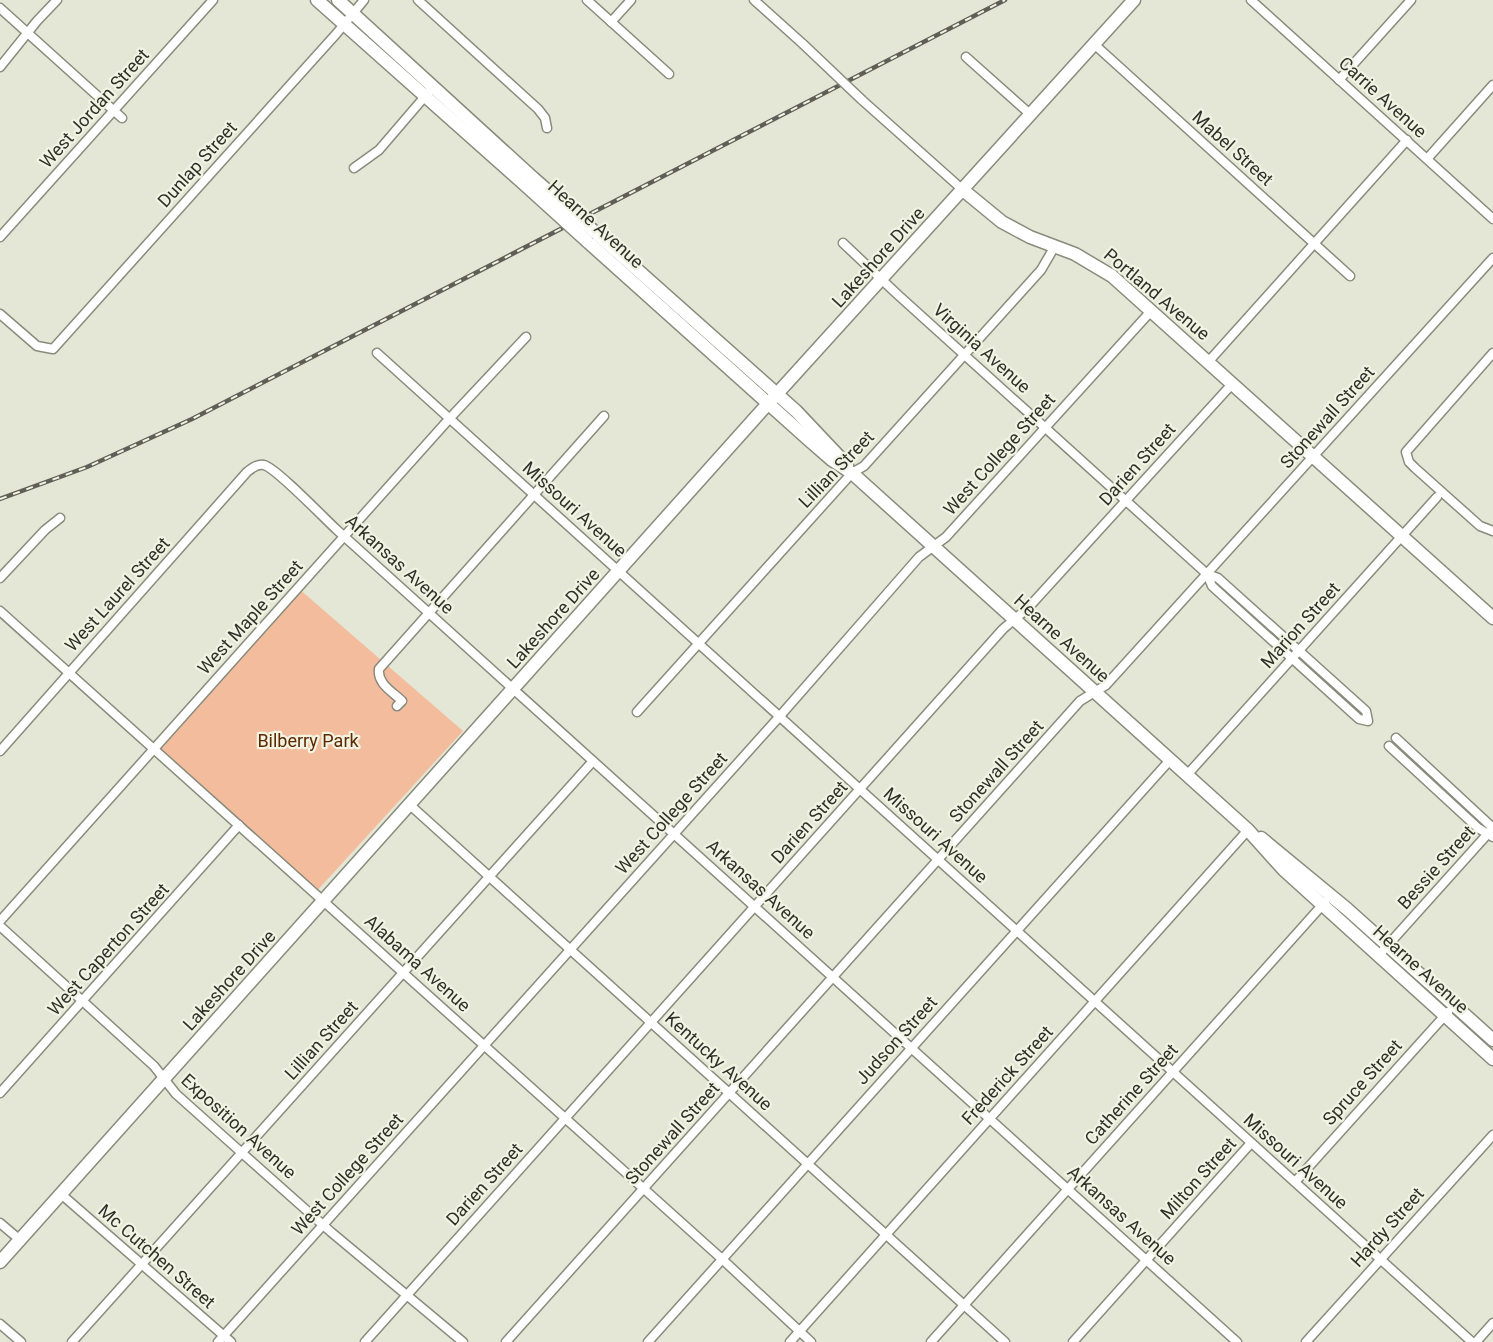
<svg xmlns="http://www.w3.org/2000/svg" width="1493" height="1342" viewBox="0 0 1493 1342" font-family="Roboto,sans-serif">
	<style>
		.green { fill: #f3bc9d }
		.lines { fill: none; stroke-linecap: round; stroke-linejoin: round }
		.street-casing { stroke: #898b7c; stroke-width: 11 }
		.secondary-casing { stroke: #898b7c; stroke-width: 15 }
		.street { stroke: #fff; stroke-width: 8 }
		.secondary { stroke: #fff; stroke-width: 12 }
		.rail-casing { stroke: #5f5f57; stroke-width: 4.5 }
		.rail { stroke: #f1f3e3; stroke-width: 2; stroke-dasharray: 7; stroke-linecap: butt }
		.street-bridge-casing { stroke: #898b7c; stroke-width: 11; stroke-linecap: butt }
		.secondary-bridge-casing { stroke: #898b7c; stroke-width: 15; stroke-linecap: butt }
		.street-bridge { stroke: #fff; stroke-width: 8 }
		.secondary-bridge { stroke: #fff; stroke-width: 12 }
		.labels { text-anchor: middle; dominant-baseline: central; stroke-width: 4.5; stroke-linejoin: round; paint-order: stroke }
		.street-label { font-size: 18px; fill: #30302a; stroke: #f1f3e3 }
		.park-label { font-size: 18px; fill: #5f2900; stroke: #f1f3e3 }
	</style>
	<rect width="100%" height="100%" fill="#e4e6d6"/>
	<polygon class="green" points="298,588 463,731 315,893 154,749"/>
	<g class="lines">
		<defs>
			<g id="street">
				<polyline points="418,0 538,109 545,118 547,128"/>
				<polyline points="587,0 669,74"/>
				<polyline points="754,0 803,44"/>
				<polyline points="1251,0 1493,219"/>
				<polyline points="0,8 122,118"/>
				<polyline points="611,22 631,0"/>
				<polyline points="1094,44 1350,276"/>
				<polyline points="966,57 1030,114"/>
				<polyline points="0,67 37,21 57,0"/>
				<polyline points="1339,80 1411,0"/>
				<polyline points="862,100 963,190"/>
				<polyline points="1427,159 1493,85"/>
				<polyline points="354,168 379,150 433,87"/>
				<polyline points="0,237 213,0"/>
				<polyline points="843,243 897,294 1207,574 1218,578 1366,711 1368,721 1359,719 1212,586 1207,574"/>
				<polyline points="0,314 37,346 53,349 337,33 364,0"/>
				<polyline points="377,353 1472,1342"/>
				<polyline points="1493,353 1406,452 1409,462 1415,468 1480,526 1493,531"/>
				<polyline points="1209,361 1407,140"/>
				<polyline points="0,578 45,530 60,518"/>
				<polyline points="0,611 722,1259 811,1342"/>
				<path d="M 397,706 L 402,701 C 393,692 377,684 379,669 L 604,416"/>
				<polyline points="637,712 852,473 864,466 1041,270 1055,246"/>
				<polyline points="1396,738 1493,828"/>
				<polyline points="1389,746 1478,828 1493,837"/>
				<path d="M 0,751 L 247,472 C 252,468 257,464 264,465 C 276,468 324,518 337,530 L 1237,1342"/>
				<polyline points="1187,775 1437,497"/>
				<polyline points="410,805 1005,1342"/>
				<polyline points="0,921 450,418 526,337"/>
				<polyline points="0,926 154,1066 176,1094 242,1153 331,1232 463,1342"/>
				<polyline points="1379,955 1493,828"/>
				<polyline points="0,1093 239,825"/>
				<polyline points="1295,1182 1448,1012"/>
				<polyline points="61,1194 231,1342"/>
				<polyline points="0,1223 20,1240"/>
				<polyline points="0,1324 21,1342"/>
				<polyline points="72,1342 593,761"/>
				<polyline points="218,1342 780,716 919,557 946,537 1152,310"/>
				<polyline points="365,1342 1003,629 1028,608 1233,383"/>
				<polyline points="506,1342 1080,701 1106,685 1493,258"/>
				<polyline points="648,1342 1170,760"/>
				<polyline points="790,1342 1248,830"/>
				<polyline points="931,1342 1325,902"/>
				<polyline points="1073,1342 1251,1143"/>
				<polyline points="1306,1342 1493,1135"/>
				<polyline points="1476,1342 1493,1323"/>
			</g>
			<g id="secondary">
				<polyline points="317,0 523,183"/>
				<polyline points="338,0 533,178"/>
				<polyline points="963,190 1002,222 1030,237 1075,254 1112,276 1493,618"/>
				<polyline points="597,234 796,411 847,465"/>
				<polyline points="587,241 809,440 832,460 852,473 1248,830 1284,870 1493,1059"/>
				<polyline points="1261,838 1347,909 1493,1040"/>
				<polyline points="0,1262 756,417 1134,0"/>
			</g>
		</defs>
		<use href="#street" class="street-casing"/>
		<use href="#secondary" class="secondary-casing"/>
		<use href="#street" class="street"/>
		<use href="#secondary" class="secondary"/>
		<defs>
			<polyline id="rail" points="0,499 87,467 192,419 1005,0"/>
		</defs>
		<use href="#rail" class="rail-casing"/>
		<use href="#rail" class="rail"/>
		<defs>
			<polyline id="street-bridge" points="803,44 862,100"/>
			<g id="secondary-bridge">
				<polyline points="533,178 597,234"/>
				<polyline points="523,183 587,241"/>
			</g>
		</defs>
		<use href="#street-bridge" class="street-bridge-casing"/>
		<use href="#secondary-bridge" class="secondary-bridge-casing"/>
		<use href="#street-bridge" class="street-bridge"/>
		<use href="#secondary-bridge" class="secondary-bridge"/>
	</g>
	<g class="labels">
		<g class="street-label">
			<text transform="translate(1383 97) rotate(42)">Carrie Avenue</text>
			<text transform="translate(94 108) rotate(-48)">West Jordan Street</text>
			<text transform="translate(1233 148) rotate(42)">Mabel Street</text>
			<text transform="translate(197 164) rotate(-48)">Dunlap Street</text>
			<text transform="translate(596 224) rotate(42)">Hearne Avenue</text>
			<text transform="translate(878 257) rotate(-48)">Lakeshore Drive</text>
			<text transform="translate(1157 294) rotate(40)">Portland Avenue</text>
			<text transform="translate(982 348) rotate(42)">Virginia Avenue</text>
			<text transform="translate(1327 417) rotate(-48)">Stonewall Street</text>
			<text transform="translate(999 454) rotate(-48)">West College Street</text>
			<text transform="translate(1137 464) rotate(-48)">Darien Street</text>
			<text transform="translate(836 469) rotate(-46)">Lillian Street</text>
			<text transform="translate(575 509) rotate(42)">Missouri Avenue</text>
			<text transform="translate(400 564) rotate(42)">Arkansas Avenue</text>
			<text transform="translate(117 594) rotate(-48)">West Laurel Street</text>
			<text transform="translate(250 617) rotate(-48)">West Maple Street</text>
			<text transform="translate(553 618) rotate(-48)">Lakeshore Drive</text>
			<text transform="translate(1300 625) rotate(-48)">Marion Street</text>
			<text transform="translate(1062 638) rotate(42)">Hearne Avenue</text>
			<text transform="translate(996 771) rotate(-48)">Stonewall Street</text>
			<text transform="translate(671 813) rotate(-48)">West College Street</text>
			<text transform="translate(809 822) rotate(-48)">Darien Street</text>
			<text transform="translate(936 835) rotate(42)">Missouri Avenue</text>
			<text transform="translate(1436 867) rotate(-48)">Bessie Street</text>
			<text transform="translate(761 889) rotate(42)">Arkansas Avenue</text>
			<text transform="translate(108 949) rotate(-48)">West Caperton Street</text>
			<text transform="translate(418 963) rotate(42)">Alabama Avenue</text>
			<text transform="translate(1421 969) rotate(42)">Hearne Avenue</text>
			<text transform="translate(229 980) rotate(-48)">Lakeshore Drive</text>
			<text transform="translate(321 1040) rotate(-48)">Lillian Street</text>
			<text transform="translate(896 1040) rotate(-48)">Judson Street</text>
			<text transform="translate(719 1061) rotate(42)">Kentucky Avenue</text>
			<text transform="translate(1007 1075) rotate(-48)">Frederick Street</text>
			<text transform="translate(1362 1082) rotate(-48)">Spruce Street</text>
			<text transform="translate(1131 1094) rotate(-48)">Catherine Street</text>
			<text transform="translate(239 1126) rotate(42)">Exposition Avenue</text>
			<text transform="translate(672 1133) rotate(-48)">Stonewall Street</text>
			<text transform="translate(1296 1161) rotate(42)">Missouri Avenue</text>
			<text transform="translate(347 1174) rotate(-48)">West College Street</text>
			<text transform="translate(1198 1178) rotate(-48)">Milton Street</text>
			<text transform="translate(484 1184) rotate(-48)">Darien Street</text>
			<text transform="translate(1122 1215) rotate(42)">Arkansas Avenue</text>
			<text transform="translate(1387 1227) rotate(-48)">Hardy Street</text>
			<text transform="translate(157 1256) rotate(41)">Mc Cutchen Street</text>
		</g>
		<g class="park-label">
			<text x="308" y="740">Bilberry Park</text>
		</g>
	</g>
</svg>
